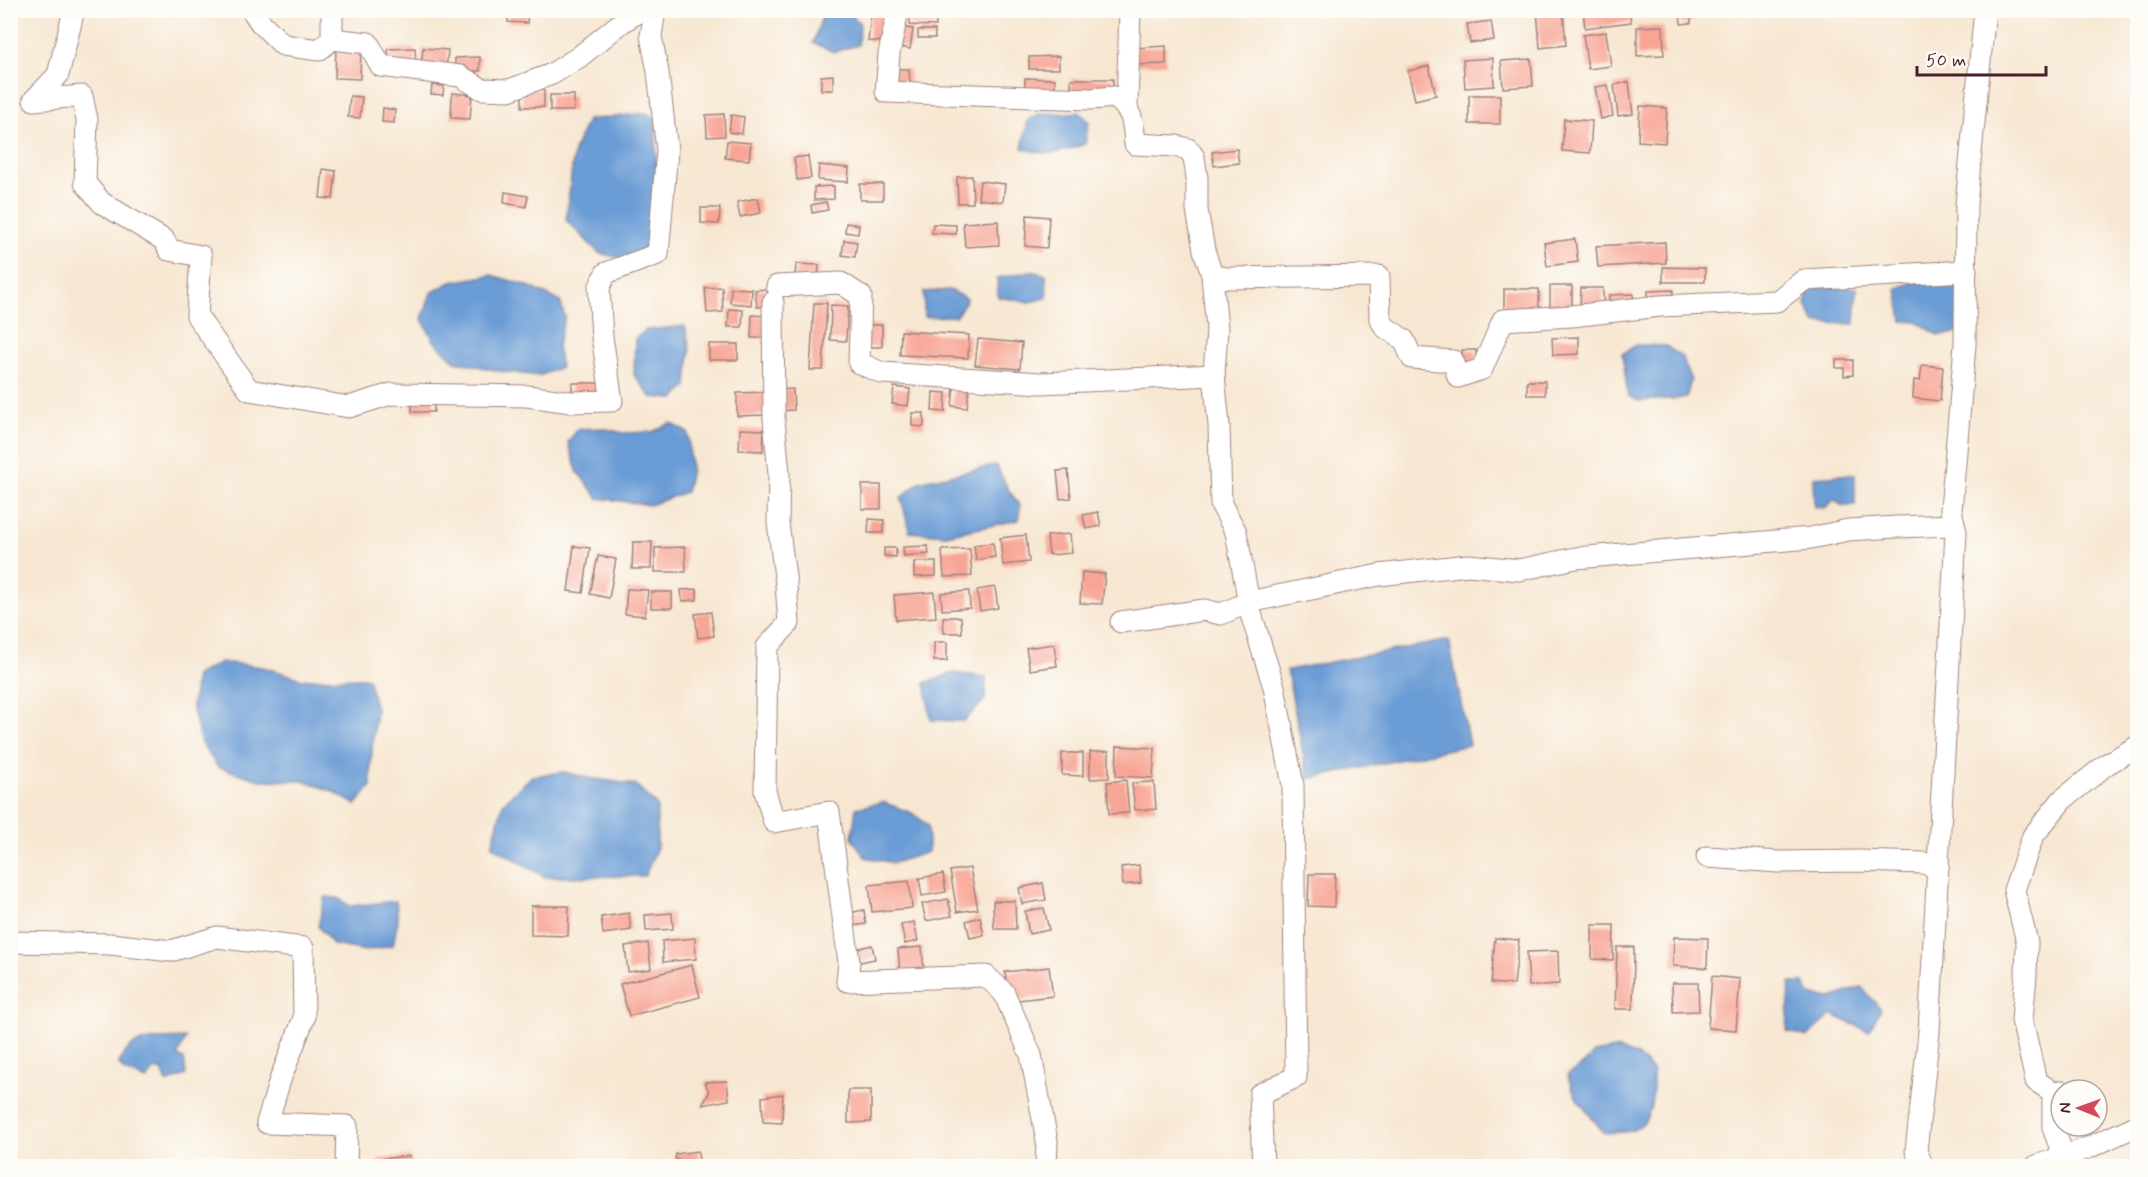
<svg xmlns="http://www.w3.org/2000/svg" width="2148" height="1177" viewBox="0 0 2148 1177" font-family="Mynerve,sans-serif">
	<style>
		.water { fill: #6b9cd5; stroke: #5a5e80; stroke-width: 1.5 }
		.building { fill: #f8a595 }
		.lines { fill: none; stroke-linecap: round; stroke-linejoin: round }
		.street-casing { stroke: #a0837e; stroke-width: 23 }
		.street { stroke: #fff; stroke-width: 21 }
	</style>
	<rect width="100%" height="100%" fill="#fdfcf7"/>
	<filter id="ink" filterUnits="userSpaceOnUse"><feTurbulence type="fractalNoise" baseFrequency=".0167" numOctaves="2"/><feDisplacementMap in="SourceGraphic" scale="12" xChannelSelector="R" yChannelSelector="G"/><feConvolveMatrix kernelMatrix="1 2 1 2 8 2 1 2 1" color-interpolation-filters="sRGB"/></filter>
	<filter id="wash" filterUnits="userSpaceOnUse"><feTurbulence type="fractalNoise" baseFrequency=".008" numOctaves="4" result="noise"/><feDisplacementMap in="SourceGraphic" scale="24" xChannelSelector="R" yChannelSelector="G"/><feGaussianBlur stdDeviation="1.35" result="paint"/><feColorMatrix in="noise" values="0 0 0 0 0 0 0 0 0 0 0 0 0 0 0 0 0 1.4 0 .05"/><feComposite in="paint" operator="in"/></filter>
	<g filter="url(#wash)">
		<rect width="100%" height="100%" fill="#f7e7d2"/>
		<g class="water">
			<polygon points="824,11 849,11 860,24 858,45 834,52 813,43"/>
			<path d="M 1079,112 L 1089,122 L 1085,144 C 1061,153 1047,157 1022,148 L 1028,120 L 1042,113 L 1057,114 Z"/>
			<polygon points="646,113 656,119 656,195 653,236 643,253 620,258 599,253 566,220 574,151 587,120"/>
			<polygon points="1031,271 1046,275 1047,298 1029,302 998,297 997,278"/>
			<polygon points="491,275 526,285 560,301 565,317 557,347 561,367 539,376 499,371 455,361 434,341 422,319 431,293 451,282"/>
			<polygon points="1939,280 1959,284 1959,333 1938,335 1918,322 1902,321 1897,288 1917,281"/>
			<polygon points="1808,285 1857,288 1855,324 1815,323 1806,305"/>
			<polygon points="950,290 967,299 956,316 924,317 924,292"/>
			<polygon points="685,326 690,350 687,386 674,399 651,397 634,375 635,339 646,330"/>
			<polygon points="1636,345 1666,346 1682,357 1691,380 1686,398 1639,401 1628,396 1622,354"/>
			<polygon points="671,423 688,433 691,470 686,492 650,505 598,498 577,471 568,442 578,429 603,428 623,433 652,432"/>
			<polygon points="996,465 1009,491 1020,505 1019,520 946,535 910,532 901,498 919,482"/>
			<polygon points="1855,474 1855,505 1841,505 1834,499 1825,508 1814,507 1813,477"/>
			<polygon points="1449,640 1469,745 1308,779 1287,670"/>
			<polygon points="221,662 263,667 303,679 368,678 376,709 371,761 371,786 356,805 332,791 305,781 260,780 218,767 201,743 192,706 196,675"/>
			<polygon points="953,673 986,677 985,700 964,721 931,720 925,683"/>
			<polygon points="564,772 589,778 636,785 657,806 657,847 645,876 545,877 492,846 503,803 532,776"/>
			<polygon points="883,802 914,814 928,826 928,852 894,863 865,857 852,838 856,808"/>
			<polygon points="325,897 338,898 350,906 396,901 398,920 393,945 366,951 334,945 318,926"/>
			<polygon points="1790,983 1804,983 1810,995 1831,998 1861,987 1881,1009 1869,1031 1832,1015 1807,1037 1787,1031"/>
			<path d="M 186,1038 L 178,1054 L 179,1057 L 184,1059 L 186,1075 L 166,1083 L 163,1071 L 154,1069 L 147,1080 L 124,1071 L 119,1064 C 129,1034 160,1040 186,1038 Z"/>
			<path d="M 1615,1049 L 1636,1055 L 1653,1070 C 1653,1089 1655,1122 1633,1130 C 1624,1133 1613,1132 1604,1133 L 1577,1099 L 1567,1075 L 1584,1064 L 1594,1053 Z"/>
		</g>
		<g id="blocks">
			<g class="building">
				<polygon points="508,10 528,10 527,23 508,22"/>
				<polygon points="1537,10 1563,10 1566,45 1540,48"/>
				<polygon points="1583,10 1629,10 1631,22 1585,28"/>
				<polygon points="1680,10 1691,10 1691,23 1681,24"/>
				<polygon points="910,12 936,13 936,26 910,25"/>
				<polygon points="871,14 888,15 885,42 868,41"/>
				<polygon points="1491,21 1494,40 1470,43 1467,24"/>
				<polygon points="1663,26 1664,55 1637,56 1637,27"/>
				<polygon points="899,27 913,29 910,49 896,46"/>
				<rect x="918" y="30" width="17" height="8"/>
				<polygon points="1606,32 1611,66 1588,69 1583,35"/>
				<polygon points="1166,46 1166,64 1136,65 1135,48"/>
				<polygon points="336,48 361,49 360,79 335,78"/>
				<polygon points="415,48 416,65 388,66 388,49"/>
				<polygon points="423,48 448,50 446,71 421,69"/>
				<polygon points="1059,56 1059,69 1029,69 1029,57"/>
				<polygon points="480,57 480,71 455,71 455,58"/>
				<polygon points="1493,58 1494,86 1465,88 1463,60"/>
				<polygon points="1531,59 1533,86 1503,88 1501,61"/>
				<polygon points="1429,66 1436,95 1415,100 1408,71"/>
				<polygon points="893,69 909,69 910,84 894,85"/>
				<polygon points="833,75 833,90 821,90 821,76"/>
				<polygon points="1025,78 1055,79 1055,89 1025,89"/>
				<polygon points="1071,79 1113,79 1113,93 1071,92"/>
				<polygon points="1629,82 1633,114 1618,116 1614,85"/>
				<polygon points="432,85 444,86 443,95 431,94"/>
				<polygon points="1608,85 1613,116 1601,119 1595,87"/>
				<rect x="522" y="89" width="22" height="18"/>
				<polygon points="452,93 472,95 470,119 451,118"/>
				<rect x="550" y="95" width="24" height="16"/>
				<rect x="1469" y="95" width="31" height="29"/>
				<polygon points="350,96 362,97 360,118 348,117"/>
				<polygon points="1640,106 1667,108 1665,143 1638,141"/>
				<polygon points="383,108 395,110 394,123 382,122"/>
				<polygon points="724,114 725,136 707,137 706,115"/>
				<polygon points="731,115 744,117 742,134 729,132"/>
				<polygon points="1564,119 1592,121 1590,153 1562,151"/>
				<polygon points="727,141 751,143 749,160 725,158"/>
				<polygon points="1237,149 1239,163 1214,166 1212,152"/>
				<polygon points="808,156 811,178 797,180 794,158"/>
				<polygon points="819,165 849,168 848,182 818,180"/>
				<polygon points="323,169 336,171 333,199 320,198"/>
				<polygon points="972,176 973,203 958,203 957,177"/>
				<polygon points="980,181 1005,184 1003,202 978,199"/>
				<rect x="860" y="184" width="23" height="16"/>
				<polygon points="834,186 834,199 814,200 814,187"/>
				<polygon points="505,192 528,196 526,207 504,203"/>
				<polygon points="758,198 761,213 740,217 737,202"/>
				<polygon points="826,202 828,210 812,213 811,205"/>
				<polygon points="701,208 720,208 719,224 701,223"/>
				<polygon points="1027,215 1049,217 1047,248 1025,246"/>
				<polygon points="998,221 999,245 965,247 963,223"/>
				<polygon points="846,223 859,225 858,234 845,232"/>
				<polygon points="933,224 956,225 956,234 932,233"/>
				<polygon points="1575,239 1578,262 1547,266 1544,243"/>
				<polygon points="844,240 857,242 855,257 842,255"/>
				<polygon points="1665,242 1666,263 1598,267 1596,246"/>
				<polygon points="796,264 819,265 818,278 795,277"/>
				<polygon points="1663,267 1705,268 1705,282 1663,282"/>
				<rect x="1550" y="286" width="22" height="24"/>
				<polygon points="722,287 723,312 707,313 705,288"/>
				<polygon points="731,288 752,289 751,305 730,303"/>
				<polygon points="1581,288 1603,288 1603,306 1580,307"/>
				<polygon points="767,289 768,306 757,307 755,290"/>
				<rect x="1504" y="289" width="35" height="22"/>
				<polygon points="1673,290 1673,300 1648,301 1648,291"/>
				<polygon points="1633,294 1634,305 1609,306 1609,295"/>
				<polygon points="814,303 827,303 823,370 810,370"/>
				<polygon points="831,305 848,306 846,341 830,340"/>
				<polygon points="729,309 743,310 742,327 728,327"/>
				<polygon points="752,315 766,316 765,338 751,338"/>
				<polygon points="865,325 882,325 882,347 864,347"/>
				<polygon points="901,331 969,335 968,358 900,355"/>
				<polygon points="1579,337 1579,354 1553,355 1552,338"/>
				<polygon points="978,339 1022,343 1020,369 975,365"/>
				<rect x="709" y="344" width="29" height="16"/>
				<rect x="1462" y="350" width="14" height="18"/>
				<polygon points="1836,360 1853,360 1853,375 1844,376 1844,368 1836,368"/>
				<polygon points="1922,365 1943,367 1940,401 1913,398 1914,380 1920,381"/>
				<rect x="1527" y="381" width="18" height="14"/>
				<rect x="572" y="383" width="33" height="11"/>
				<polygon points="894,387 910,389 908,406 892,404"/>
				<polygon points="954,387 969,389 967,408 952,406"/>
				<polygon points="793,389 794,410 779,411 778,390"/>
				<polygon points="765,392 765,415 737,416 737,393"/>
				<polygon points="933,392 946,393 945,412 932,411"/>
				<rect x="412" y="398" width="22" height="14"/>
				<polygon points="912,413 924,413 924,427 912,426"/>
				<polygon points="740,429 764,430 763,451 739,450"/>
				<polygon points="1068,470 1071,498 1060,499 1057,471"/>
				<rect x="862" y="485" width="19" height="24"/>
				<polygon points="1098,512 1101,526 1086,529 1083,515"/>
				<polygon points="869,519 884,520 883,533 868,533"/>
				<polygon points="1070,534 1072,553 1049,555 1047,536"/>
				<polygon points="1026,535 1029,562 1003,565 1000,538"/>
				<polygon points="633,542 652,542 651,569 632,569"/>
				<polygon points="993,543 995,557 976,560 974,545"/>
				<polygon points="574,546 590,548 583,593 568,591"/>
				<polygon points="928,546 929,554 904,556 903,547"/>
				<polygon points="685,547 686,572 655,572 655,548"/>
				<polygon points="884,548 896,548 896,557 884,556"/>
				<polygon points="970,549 972,576 944,577 942,550"/>
				<polygon points="598,556 616,559 609,598 590,594"/>
				<polygon points="914,562 936,562 936,576 914,577"/>
				<polygon points="1082,572 1105,574 1102,604 1080,603"/>
				<polygon points="995,587 998,608 980,611 977,590"/>
				<polygon points="627,589 648,590 645,616 625,614"/>
				<polygon points="697,589 697,600 682,601 681,590"/>
				<polygon points="969,591 970,608 942,610 941,593"/>
				<rect x="651" y="592" width="21" height="16"/>
				<polygon points="934,592 936,617 896,620 894,595"/>
				<polygon points="711,612 714,636 698,638 695,614"/>
				<polygon points="943,617 961,617 962,633 944,633"/>
				<rect x="934" y="642" width="13" height="19"/>
				<polygon points="1054,644 1057,666 1030,670 1026,648"/>
				<polygon points="1117,746 1155,748 1153,778 1116,776"/>
				<polygon points="1109,751 1109,778 1090,779 1090,752"/>
				<polygon points="1062,753 1083,753 1083,776 1062,775"/>
				<polygon points="1126,780 1129,813 1109,814 1107,782"/>
				<polygon points="1154,782 1156,809 1135,810 1132,783"/>
				<polygon points="1139,865 1141,883 1123,885 1121,867"/>
				<polygon points="970,868 978,909 957,912 950,871"/>
				<polygon points="943,874 946,892 922,896 919,878"/>
				<polygon points="1309,874 1335,874 1334,907 1308,906"/>
				<polygon points="909,881 912,908 872,912 869,885"/>
				<polygon points="1043,883 1046,900 1022,904 1019,888"/>
				<polygon points="948,899 952,916 926,921 922,904"/>
				<polygon points="993,901 1015,901 1016,929 994,929"/>
				<polygon points="531,906 569,906 568,936 531,935"/>
				<polygon points="1044,908 1049,930 1029,934 1025,911"/>
				<polygon points="864,910 866,924 852,926 849,913"/>
				<polygon points="629,913 631,930 603,934 601,917"/>
				<polygon points="672,913 673,929 646,931 645,915"/>
				<polygon points="980,917 984,935 970,938 966,921"/>
				<polygon points="914,922 918,941 905,944 901,925"/>
				<polygon points="1592,925 1614,925 1613,960 1592,959"/>
				<polygon points="1674,937 1708,938 1707,968 1673,966"/>
				<polygon points="695,938 696,959 663,962 662,941"/>
				<polygon points="1495,938 1519,940 1514,985 1491,983"/>
				<polygon points="648,943 651,969 628,972 625,946"/>
				<polygon points="872,945 875,959 855,963 852,950"/>
				<polygon points="922,947 924,971 900,973 898,949"/>
				<polygon points="1617,947 1634,947 1633,1009 1615,1009"/>
				<polygon points="1558,951 1559,984 1529,986 1527,952"/>
				<polygon points="692,965 700,997 629,1016 620,984"/>
				<polygon points="1049,967 1053,996 1009,1001 1005,972"/>
				<polygon points="1712,976 1740,979 1736,1030 1708,1028"/>
				<polygon points="1672,983 1698,983 1699,1011 1673,1012"/>
				<polygon points="727,1081 729,1100 702,1105 709,1093 705,1082"/>
				<polygon points="848,1090 871,1090 871,1122 848,1123"/>
				<polygon points="783,1094 782,1123 763,1122 762,1097"/>
				<polygon points="698,1151 699,1166 687,1166 687,1161 675,1159 676,1154"/>
				<polygon points="410,1156 411,1166 379,1166 378,1159"/>
			</g>
		</g>
	</g>
	<g filter="url(#ink)">
		<use href="#blocks" fill-opacity="0" stroke="#a0837e" stroke-width="1.5"/>
		<g class="lines">
			<defs>
				<g id="street">
					<polyline points="74,10 58,75 34,100 82,96 87,120 85,183 102,203 164,240 169,250 201,256 197,316 249,390 349,407 391,394 527,396 571,402 612,401 602,337 599,288 606,273 658,254 667,151 658,72 651,36 655,10"/>
					<polyline points="252,10 260,22 283,45 319,50 332,39 368,43 381,66 460,76 482,89 509,90 552,74 579,57 621,23 641,10"/>
					<polyline points="332,10 332,39"/>
					<path d="M 898,10 L 889,54 L 886,92 L 1091,99 L 1115,97 C 1134,113 1133,121 1135,144 L 1176,146 L 1188,149 L 1194,157 L 1197,178 L 1197,210 L 1204,250 L 1212,275 L 1217,329 L 1214,375 L 1219,425 L 1221,504 L 1236,532 L 1251,614 L 1274,687 L 1293,785 L 1296,1077 L 1260,1094 L 1263,1166"/>
					<polyline points="1127,107 1130,10"/>
					<polyline points="1212,275 1227,278 1379,276 1380,319 1385,327 1404,340 1412,358 1453,361 1458,377 1482,369 1503,320 1572,316 1660,306 1777,301 1804,280 1966,271"/>
					<polyline points="777,286 841,283 861,296 859,363 882,373 1041,383 1214,375"/>
					<polyline points="773,302 774,419 779,474 778,523 786,584 789,623 767,647 765,791 774,822 829,812 849,962 847,981 986,976 1004,993 1031,1055 1047,1141 1046,1166"/>
					<polyline points="1121,622 1204,610 1221,614 1249,602 1379,575 1468,565 1519,570 1576,558 1811,538 1848,530 1897,527 1954,525"/>
					<polyline points="1707,857 1779,862 1859,861 1923,863 1938,867"/>
					<polyline points="10,942 110,944 171,951 217,937 303,948 304,1018 280,1080 267,1123 347,1126 346,1166"/>
					<polyline points="2061,1091 2053,1092 2036,1081 2022,1020 2026,975 2027,942 2014,890 2033,836 2062,800 2107,764 2138,746"/>
					<polyline points="2053,1092 2053,1128 2064,1157"/>
					<polyline points="1923,1166 1916,1151 1929,1032 1956,532 1951,510 1965,345 1966,204 1985,10"/>
					<polyline points="2036,1166 2088,1148 2138,1125"/>
				</g>
			</defs>
			<use href="#street" class="street-casing"/>
			<use href="#street" class="street"/>
		</g>
	</g>
	<rect width="2148" height="1177" fill="none" stroke="#fdfcf7" stroke-width="36"/>
	<g transform="translate(2079 1108) rotate(271)"><circle r="28" fill="#fdfcf7" stroke="#b5a4a5" stroke-width="1.5"/>
	<path d="M0-4.5L10 22L0 15L-10 22Z" fill="#d1495b"/>
	<text y="-9" font-size="16" font-weight="bold" text-anchor="middle" fill="#4a1f2b">N</text>
	</g>
	<path d="M1917 66v9h129v-9" fill="none" stroke="#4a1f2b" stroke-width="3"/>
	<text x="1926" y="66" font-size="18" fill="#4a1f2b" stroke="#fdfcf7" stroke-width="4.5" paint-order="stroke">50 m</text>
</svg>
